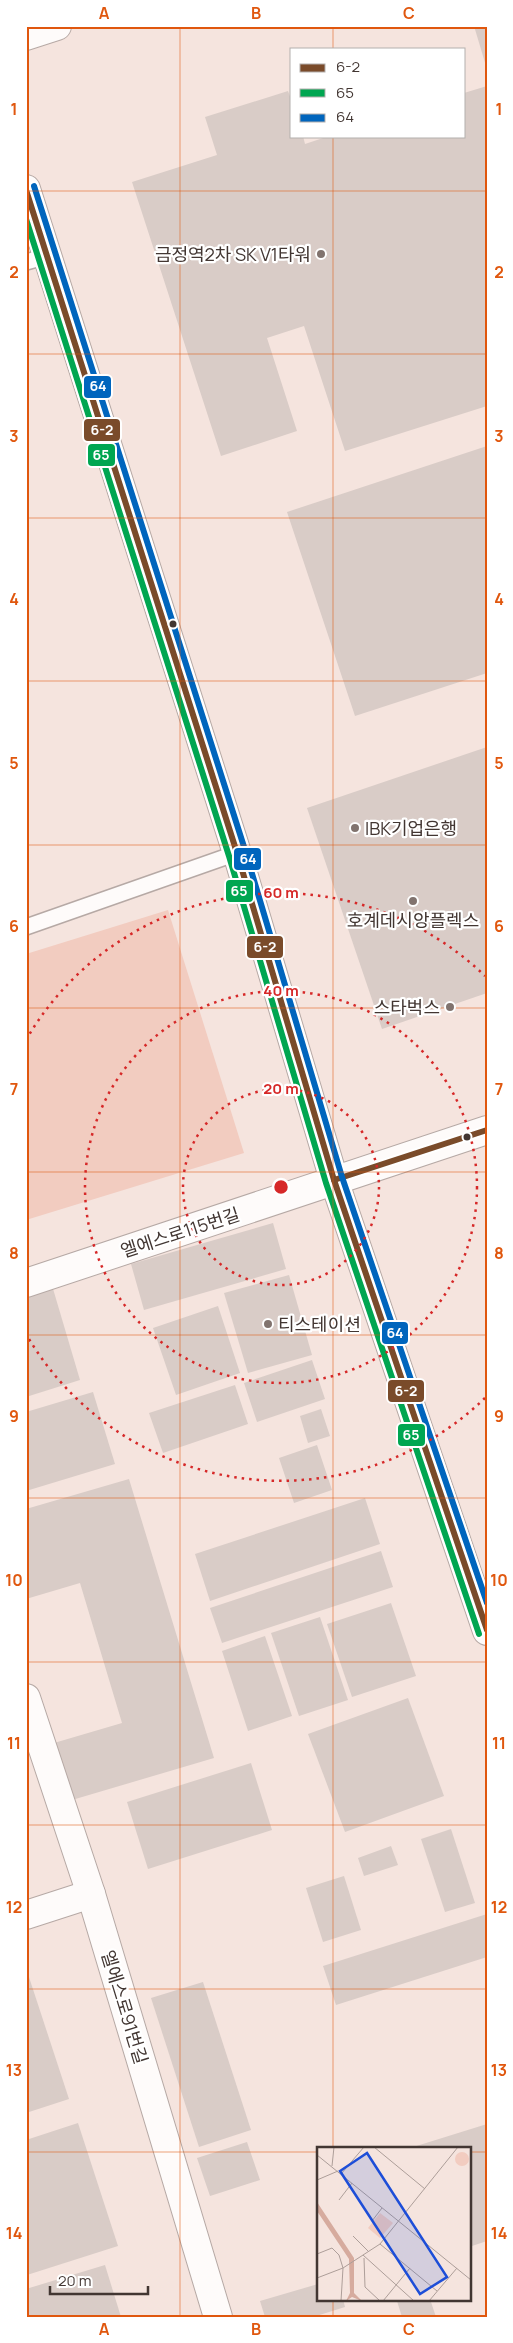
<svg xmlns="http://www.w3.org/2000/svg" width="513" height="2343" viewBox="0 0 513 2343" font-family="Manrope,'Noto Sans KR',sans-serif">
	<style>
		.green { fill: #f2ccc0 }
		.building { fill: #d9ccc7 }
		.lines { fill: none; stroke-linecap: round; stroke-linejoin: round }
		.service-casing { stroke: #b6a9a5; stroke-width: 18 }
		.minor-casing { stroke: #b6a9a5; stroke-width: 30 }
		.tertiary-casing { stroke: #b6a9a5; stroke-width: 30 }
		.service { stroke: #fefbfa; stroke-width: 15 }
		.minor { stroke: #fefbfa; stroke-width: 28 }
		.tertiary { stroke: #fefbfa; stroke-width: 28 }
		.bus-1-casing { stroke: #fff; stroke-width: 10 }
		.bus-2-casing { stroke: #fff; stroke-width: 10 }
		.bus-3-casing { stroke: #fff; stroke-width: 10 }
		.bus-1 { stroke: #7a4b2a; stroke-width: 6 }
		.bus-2 { stroke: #00a651; stroke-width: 6 }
		.bus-3 { stroke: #0065bd; stroke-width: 6 }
		.grid { fill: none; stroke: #e0570e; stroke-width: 1; stroke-opacity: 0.55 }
		.ring { fill: none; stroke: #d62828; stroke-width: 2.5; stroke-dasharray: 2.5 5 }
		.poi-dot { fill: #81736e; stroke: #fff; stroke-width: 2 }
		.bus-dot { fill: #423632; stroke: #fff; stroke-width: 2 }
		.labels { text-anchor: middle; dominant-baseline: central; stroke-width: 4.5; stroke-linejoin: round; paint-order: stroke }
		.poi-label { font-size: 18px; fill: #423632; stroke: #fff; text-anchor: end }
		.street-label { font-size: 18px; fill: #423632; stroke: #fff }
		.inset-road { fill: none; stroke: #ad9e99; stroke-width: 1 }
		.view { fill: #1d4ed8; fill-opacity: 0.15; stroke: #1d4ed8; stroke-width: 2.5 }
		.inset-edge { fill: none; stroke: #423632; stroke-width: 2.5 }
		.centre { fill: #d62828; stroke: #fff; stroke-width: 2.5 }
		.ring-label { font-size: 15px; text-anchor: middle; font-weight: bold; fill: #d62828; stroke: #fff; stroke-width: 4.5; stroke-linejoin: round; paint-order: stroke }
		.line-badge { stroke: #fff; stroke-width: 2 }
		.badge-label { font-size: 14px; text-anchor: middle; font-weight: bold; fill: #fff }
		.neatline { fill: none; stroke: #e0570e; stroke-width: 2 }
		.grid-label { font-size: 16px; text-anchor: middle; font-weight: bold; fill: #e0570e }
	</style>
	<rect width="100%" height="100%" fill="#f5e4de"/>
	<polygon class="green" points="168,910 244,1153 26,1220 26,954"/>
	<g class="building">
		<polygon points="474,26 487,26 487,66 486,66"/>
		<polygon points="487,86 487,406 345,451 304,326 267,338 297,431 221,456 132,182 217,155 205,117 288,91 292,102 292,136 303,136 305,144 329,136 464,136 464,93"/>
		<polygon points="487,446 487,673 355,716 287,512"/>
		<polygon points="487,747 487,993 382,1029 307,808"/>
		<polygon points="273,1223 286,1269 144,1310 131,1264"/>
		<polygon points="289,1275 312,1355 248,1373 224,1293"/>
		<polygon points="51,1282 80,1380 26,1397 26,1289"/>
		<polygon points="218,1306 240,1373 176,1395 153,1328"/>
		<polygon points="312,1360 325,1399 257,1422 244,1383"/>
		<polygon points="235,1385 248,1424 163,1453 149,1413"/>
		<polygon points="93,1392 115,1464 26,1491 26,1412"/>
		<polygon points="321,1409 330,1436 308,1443 300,1416"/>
		<polygon points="317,1445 332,1490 294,1503 279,1458"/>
		<polygon points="129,1479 214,1758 72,1800 54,1743 122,1723 80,1583 26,1599 26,1509"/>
		<polygon points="365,1498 380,1544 210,1601 195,1554"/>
		<polygon points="381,1551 393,1587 222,1643 210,1608"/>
		<polygon points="391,1603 416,1676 352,1697 327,1624"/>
		<polygon points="320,1617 348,1700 299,1716 271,1633"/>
		<polygon points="265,1636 292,1716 248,1731 222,1651"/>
		<polygon points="408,1698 444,1796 345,1832 308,1734"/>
		<polygon points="251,1763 272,1830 148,1869 127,1802"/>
		<polygon points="451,1829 475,1903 445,1912 421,1839"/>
		<polygon points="391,1846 398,1865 364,1876 358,1858"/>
		<polygon points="344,1876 361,1930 323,1942 306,1888"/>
		<polygon points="487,1914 487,1957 336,2005 323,1966"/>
		<polygon points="26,1968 69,2099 26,2113"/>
		<polygon points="203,1982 251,2130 199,2147 151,1998"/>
		<polygon points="78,2123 118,2246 27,2275 26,2140"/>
		<polygon points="487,2124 487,2241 469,2247 469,2148 410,2148"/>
		<polygon points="247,2142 260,2180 210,2196 197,2158"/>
		<polygon points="105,2265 121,2317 28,2317 26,2289"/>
		<polygon points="318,2284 318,2299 343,2299 345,2307 313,2317 265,2317 260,2301"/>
		<polygon points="403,2299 430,2299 436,2317 402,2317 397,2301"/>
	</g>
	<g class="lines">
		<defs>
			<g id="service">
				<polyline points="26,262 48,256"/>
				<polyline points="26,927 237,853"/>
			</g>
			<g id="minor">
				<polyline points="26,36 57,26"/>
				<polyline points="26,1283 487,1130"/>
				<polyline points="26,1698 91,1894 218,2317"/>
				<polyline points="26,1915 91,1894"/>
			</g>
			<polyline id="tertiary" points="26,189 237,853 334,1180 487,1631"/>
		</defs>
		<use href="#service" class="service-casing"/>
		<use href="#minor" class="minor-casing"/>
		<use href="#tertiary" class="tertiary-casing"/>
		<use href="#service" class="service"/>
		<use href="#minor" class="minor"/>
		<use href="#tertiary" class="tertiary"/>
		<defs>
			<g id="bus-1">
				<polyline points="26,190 237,853 334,1180 487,1630"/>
				<polyline points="334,1180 487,1130"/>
			</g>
			<polyline id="bus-2" points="26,219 229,856 326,1183 479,1634"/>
			<polyline id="bus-3" points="34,186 245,850 342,1177 487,1603"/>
		</defs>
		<use href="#bus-1" class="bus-1-casing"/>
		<use href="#bus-2" class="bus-2-casing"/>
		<use href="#bus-3" class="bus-3-casing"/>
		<use href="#bus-1" class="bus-1"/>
		<use href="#bus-2" class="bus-2"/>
		<use href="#bus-3" class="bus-3"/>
	</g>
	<path class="grid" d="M 180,26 L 180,2317M 333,26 L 333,49M 333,136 L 333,2148M 26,191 L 487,191M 26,354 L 487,354M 26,518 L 487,518M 26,681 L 487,681M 26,845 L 487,845M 26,1008 L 487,1008M 26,1172 L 487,1172M 26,1335 L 487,1335M 26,1498 L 487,1498M 26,1662 L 487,1662M 26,1825 L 487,1825M 26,1989 L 487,1989M 26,2152 L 318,2152M 469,2152 L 487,2152M 333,2299 L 333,2317"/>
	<g class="ring">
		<circle cx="281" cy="1187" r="98"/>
		<circle cx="281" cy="1187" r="196"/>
		<path d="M485 1398A294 294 0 0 1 26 1334M26 1040A294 294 0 0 1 485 976"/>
	</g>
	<g class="poi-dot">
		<circle cx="321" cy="254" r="5"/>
		<circle cx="355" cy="828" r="5"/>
		<circle cx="413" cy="901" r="5"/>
		<circle cx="450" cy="1007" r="5"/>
		<circle cx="268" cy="1324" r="5"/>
	</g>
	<g class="bus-dot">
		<circle cx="173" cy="624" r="4.5"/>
		<circle cx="467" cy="1137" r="4.5"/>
	</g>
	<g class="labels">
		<g class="poi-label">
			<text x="311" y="254">금정역2차 SK V1타워</text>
			<text x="365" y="828" text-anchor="start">IBK기업은행</text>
			<text x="413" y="920" text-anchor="middle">호계데시앙플렉스</text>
			<text x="440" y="1007">스타벅스</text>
			<text x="278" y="1324" text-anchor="start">티스테이션</text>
		</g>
		<g class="street-label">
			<text transform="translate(180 1232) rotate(-18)">엘에스로115번길</text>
			<text transform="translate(125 2007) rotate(73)">엘에스로91번길</text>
		</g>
	</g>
	<g transform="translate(317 2147)">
		<rect width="154" height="154" fill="#f5e4de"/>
		<path d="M138 12a7 7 0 1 1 14 0a7 7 0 1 1-14 0ZM 63,66 L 76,76 L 63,91 L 51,81 Z" fill="#f2ccc0"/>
		<path d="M 0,55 L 37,111 L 37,146 L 45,154 L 35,150 L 29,154 L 33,146 L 32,112 L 0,64 Z" fill="#d6ab9e"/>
		<path class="inset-road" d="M 57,0 L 108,42M 0,8 L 154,133M 15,19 L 17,0M 24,27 L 47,0M 0,33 L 21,24M 22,53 L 35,36M 55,74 L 65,61M 36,89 L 51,104M 63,97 L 120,144M 0,107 L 15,101 L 22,108 L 26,121 L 24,154M 46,108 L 97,154M 47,111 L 48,140 L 63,154M 0,131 L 26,121 L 63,97 L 141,0M 66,154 L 93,121M 112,154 L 140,121"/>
		<path class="view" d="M 50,6 L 130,130 L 103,147 L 23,24 Z"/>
		<rect width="154" height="154" class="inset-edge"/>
	</g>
	<circle cx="281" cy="1187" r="8" class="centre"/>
	<g class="ring-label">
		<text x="281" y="898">60 m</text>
		<text x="281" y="996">40 m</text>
		<text x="281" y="1094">20 m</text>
	</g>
	<g class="line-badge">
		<rect x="83" y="375" width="29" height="24" rx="5" fill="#0065bd"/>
		<rect x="83" y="418" width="38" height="24" rx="5" fill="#7a4b2a"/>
		<rect x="87" y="443" width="29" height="24" rx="5" fill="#00a651"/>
		<rect x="233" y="847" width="29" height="24" rx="5" fill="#0065bd"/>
		<rect x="225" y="879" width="29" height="24" rx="5" fill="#00a651"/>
		<rect x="246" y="935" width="38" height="24" rx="5" fill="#7a4b2a"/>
		<rect x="381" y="1321" width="28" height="24" rx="5" fill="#0065bd"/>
		<rect x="387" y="1379" width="38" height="24" rx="5" fill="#7a4b2a"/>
		<rect x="397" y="1423" width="29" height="24" rx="5" fill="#00a651"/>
	</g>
	<g class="badge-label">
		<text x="98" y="391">64</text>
		<text x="102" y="435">6-2</text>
		<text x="101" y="460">65</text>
		<text x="248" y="864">64</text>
		<text x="239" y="896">65</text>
		<text x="265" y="952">6-2</text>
		<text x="395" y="1338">64</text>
		<text x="406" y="1396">6-2</text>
		<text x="411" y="1440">65</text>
	</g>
	<rect width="513" height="2343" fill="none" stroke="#ffffff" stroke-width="55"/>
	<rect x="290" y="48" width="175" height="90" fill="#ffffff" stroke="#b3afad"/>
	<rect x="300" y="64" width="25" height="8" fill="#7a4b2a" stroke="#b3afad"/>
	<text x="336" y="72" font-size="15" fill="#423632">6-2</text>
	<rect x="300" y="89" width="25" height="8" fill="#00a651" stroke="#b3afad"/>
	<text x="336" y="98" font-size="15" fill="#423632">65</text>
	<rect x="300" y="114" width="25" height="8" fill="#0065bd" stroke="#b3afad"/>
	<text x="336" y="122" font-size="15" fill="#423632">64</text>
	<path d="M50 2286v8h98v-8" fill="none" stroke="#423632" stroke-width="2.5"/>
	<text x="58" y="2286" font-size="15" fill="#423632" stroke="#ffffff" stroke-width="4" paint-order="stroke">20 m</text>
	<rect x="28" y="28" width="458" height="2288" class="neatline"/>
	<g class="grid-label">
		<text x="104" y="19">A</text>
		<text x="256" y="19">B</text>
		<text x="409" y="19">C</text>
		<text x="14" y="115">1</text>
		<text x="499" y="115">1</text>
		<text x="14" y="278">2</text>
		<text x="499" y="278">2</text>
		<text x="14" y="442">3</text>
		<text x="499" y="442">3</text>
		<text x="14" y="605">4</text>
		<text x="499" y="605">4</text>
		<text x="14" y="769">5</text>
		<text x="499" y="769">5</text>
		<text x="14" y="932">6</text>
		<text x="499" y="932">6</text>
		<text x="14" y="1095">7</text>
		<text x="499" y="1095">7</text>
		<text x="14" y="1259">8</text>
		<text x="499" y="1259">8</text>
		<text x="14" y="1422">9</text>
		<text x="499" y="1422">9</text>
		<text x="14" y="1586">10</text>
		<text x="499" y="1586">10</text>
		<text x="14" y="1749">11</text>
		<text x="499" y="1749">11</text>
		<text x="14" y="1913">12</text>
		<text x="499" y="1913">12</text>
		<text x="14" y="2076">13</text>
		<text x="499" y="2076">13</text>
		<text x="14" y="2239">14</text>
		<text x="499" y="2239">14</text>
		<text x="104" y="2335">A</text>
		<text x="256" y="2335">B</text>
		<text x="409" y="2335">C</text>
	</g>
</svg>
